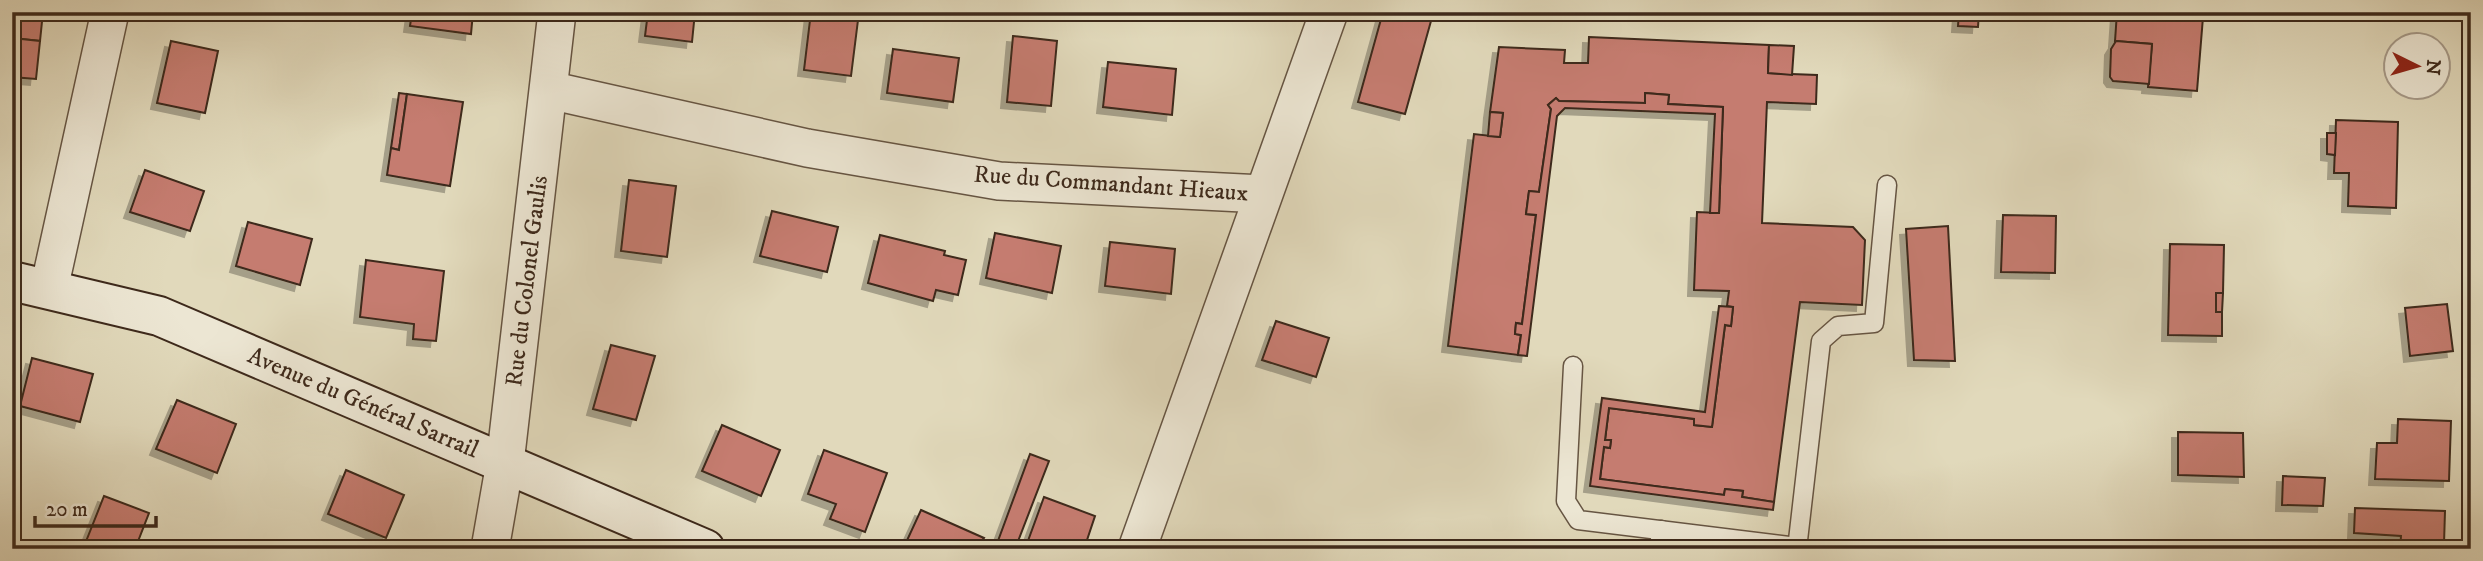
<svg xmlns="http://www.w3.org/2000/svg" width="2483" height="561" viewBox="0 0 2483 561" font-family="'IM FELL DW Pica',serif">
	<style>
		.building { fill: #c57b70; stroke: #3d291b; stroke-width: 2; filter: url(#shadow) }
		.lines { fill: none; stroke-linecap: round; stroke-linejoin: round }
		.lane-casing { stroke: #665543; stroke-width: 21 }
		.street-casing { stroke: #665543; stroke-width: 40 }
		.secondary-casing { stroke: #3d291b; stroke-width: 42 }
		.lane { stroke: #ece6d3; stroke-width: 18 }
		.street { stroke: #ece6d3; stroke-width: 37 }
		.secondary { stroke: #ece6d3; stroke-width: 38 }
		.labels { text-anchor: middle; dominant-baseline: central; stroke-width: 5; stroke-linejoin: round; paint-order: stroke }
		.street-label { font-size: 24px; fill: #3d291b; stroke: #ece6d3 }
	</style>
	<defs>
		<filter id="shadow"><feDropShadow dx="-6" dy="6" stdDeviation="0" flood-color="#0004"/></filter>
	</defs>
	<rect width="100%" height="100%" fill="#e1d9bb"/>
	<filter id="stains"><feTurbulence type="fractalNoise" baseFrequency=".00286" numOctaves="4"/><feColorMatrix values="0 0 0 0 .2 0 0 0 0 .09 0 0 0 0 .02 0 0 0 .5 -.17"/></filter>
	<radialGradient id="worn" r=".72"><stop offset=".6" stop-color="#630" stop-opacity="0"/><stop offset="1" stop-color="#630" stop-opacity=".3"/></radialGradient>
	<g class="building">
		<polygon points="12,12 43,12 40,41 12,38"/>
		<polygon points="412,12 473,12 471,34 410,26"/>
		<polygon points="648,12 695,12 692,42 645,36"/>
		<polygon points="811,12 859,12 851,76 804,70"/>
		<polygon points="1383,12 1398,12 1431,21 1405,114 1358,102"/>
		<polygon points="1959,12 1979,12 1978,27 1958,26"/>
		<polygon points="2117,12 2203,17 2197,91 2148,87 2152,44 2115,41"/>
		<polygon points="1013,36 1057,41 1051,106 1007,102"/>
		<polygon points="1589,37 1769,45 1768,73 1817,75 1816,104 1767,102 1762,223 1853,227 1865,240 1862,305 1800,302 1774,502 1742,497 1743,491 1725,489 1724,495 1600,479 1604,447 1610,448 1611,440 1605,440 1609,408 1694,419 1694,425 1712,427 1725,325 1731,326 1733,307 1727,306 1729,291 1694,290 1697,212 1719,213 1723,107 1668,104 1669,95 1645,93 1645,103 1559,101 1556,98 1548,105 1551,109 1539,192 1529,191 1526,214 1536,215 1522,324 1516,323 1515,334 1521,335 1518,355 1448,346 1474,134 1500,137 1503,113 1490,112 1499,47 1565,50 1564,63 1588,63"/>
		<polygon points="12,38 40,41 36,79 12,77"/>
		<polygon points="171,41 218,51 205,113 157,103"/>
		<polygon points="2116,41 2152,44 2149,84 2113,81 2110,77 2111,49"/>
		<polygon points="1769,45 1794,46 1792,75 1768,73"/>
		<polygon points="893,49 959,58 953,102 887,93"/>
		<polygon points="1108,62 1176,69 1172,115 1103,107"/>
		<polygon points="399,93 407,94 399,150 391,148"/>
		<polygon points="1645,93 1669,95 1668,104 1723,107 1719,213 1710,213 1715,114 1565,108 1557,116 1527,356 1518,355 1521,335 1515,334 1516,323 1522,324 1536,215 1526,214 1529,191 1539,192 1551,109 1548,105 1556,98 1559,101 1645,103"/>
		<polygon points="407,94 463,102 450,186 387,175 391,148 399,150"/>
		<polygon points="1490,112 1503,113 1500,137 1488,136"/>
		<polygon points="2336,120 2398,122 2396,208 2348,206 2349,173 2334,173"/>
		<polygon points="2327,133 2336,133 2335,155 2327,154"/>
		<polygon points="145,170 204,191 190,231 130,212"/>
		<polygon points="629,180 676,186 667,257 621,251"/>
		<polygon points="772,211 838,227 827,272 760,256"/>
		<polygon points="2003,215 2056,216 2055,273 2001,272"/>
		<polygon points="248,222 312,239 300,285 236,266"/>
		<polygon points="1948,226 1955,361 1914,360 1906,229"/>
		<polygon points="995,233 1061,246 1052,293 986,278"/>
		<polygon points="880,235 945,251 944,255 966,260 958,295 936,290 933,301 868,283"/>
		<polygon points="1110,242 1175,249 1171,294 1105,286"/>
		<polygon points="2170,244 2224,245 2223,293 2216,293 2216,312 2222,312 2222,336 2168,335"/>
		<polygon points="366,260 444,271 436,341 413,339 414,324 360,317"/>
		<polygon points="2216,293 2223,293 2222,312 2216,312"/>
		<polygon points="2447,304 2453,351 2410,356 2405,308"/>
		<polygon points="1719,306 1733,307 1731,326 1725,325 1712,427 1694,425 1694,419 1609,408 1605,440 1611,440 1610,448 1604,447 1600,479 1724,495 1725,489 1743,491 1742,497 1774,502 1773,510 1590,486 1602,398 1705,412"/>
		<polygon points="1276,321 1329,338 1316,377 1262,360"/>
		<polygon points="611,345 655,356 636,420 593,409"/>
		<polygon points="32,358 93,374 80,422 20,406"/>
		<polygon points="177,400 236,424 217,473 156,449"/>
		<polygon points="2398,419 2451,421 2449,481 2375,479 2377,443 2397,443"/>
		<polygon points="722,425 780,450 761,496 702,471"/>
		<polygon points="2178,432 2243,433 2244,477 2178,475"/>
		<polygon points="824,450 887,473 865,532 830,519 836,504 808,494"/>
		<polygon points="1030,454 1049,461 1015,549 995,549"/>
		<polygon points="346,470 404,495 386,538 328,514"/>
		<polygon points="2283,476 2325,478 2323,506 2282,505"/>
		<polygon points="104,496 149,513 135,549 83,549"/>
		<polygon points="1044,497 1095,516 1084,549 1025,549"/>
		<polygon points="2355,508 2445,511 2444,544 2468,545 2468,549 2400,549 2401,536 2354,533"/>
		<polygon points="921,510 984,538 981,542 995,549 903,549"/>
	</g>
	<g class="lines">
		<defs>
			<g id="lane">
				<polyline points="1573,366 1566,501 1578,520 1797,547"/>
				<polyline points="1659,549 1661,530"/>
				<polyline points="1797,549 1821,341 1838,326 1874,323 1887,185"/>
			</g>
			<g id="street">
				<polyline points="549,90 807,148 999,181 1263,194"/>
				<polyline points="49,289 110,12"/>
				<polyline points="490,549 505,463 557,12"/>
				<polyline points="1137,549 1329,12"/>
			</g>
			<polyline id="secondary" points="12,281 159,316 705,549"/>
		</defs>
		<use href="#lane" class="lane-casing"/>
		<use href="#street" class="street-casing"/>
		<use href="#secondary" class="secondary-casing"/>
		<use href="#lane" class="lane"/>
		<use href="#street" class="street"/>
		<use href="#secondary" class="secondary"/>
	</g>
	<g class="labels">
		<g class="street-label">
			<text transform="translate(1111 184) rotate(4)">Rue du Commandant Hieaux</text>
			<text transform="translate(527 281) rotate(-83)">Rue du Colonel Gaulis</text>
			<text transform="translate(363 403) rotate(23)">Avenue du Général Sarrail</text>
		</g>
	</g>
	<rect width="2483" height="561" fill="none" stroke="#e1d9bb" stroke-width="42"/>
	<rect x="14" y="14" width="2455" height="533" fill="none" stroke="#3d291b" stroke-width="3.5"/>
	<rect x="21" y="21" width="2441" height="519" fill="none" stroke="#3d291b" stroke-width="2"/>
	<g transform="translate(2417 66) rotate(95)"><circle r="33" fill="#ece6d3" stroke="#a69a89" stroke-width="2"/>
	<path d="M0-5L12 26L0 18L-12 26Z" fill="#8f2418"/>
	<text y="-10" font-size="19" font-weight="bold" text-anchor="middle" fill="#3d291b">N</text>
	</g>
	<path d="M35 516v10h121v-10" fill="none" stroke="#3d291b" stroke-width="3.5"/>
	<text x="46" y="516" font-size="21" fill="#3d291b" stroke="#ece6d3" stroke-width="5" paint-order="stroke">20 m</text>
	<rect width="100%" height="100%" filter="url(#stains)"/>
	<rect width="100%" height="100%" fill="url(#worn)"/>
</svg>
